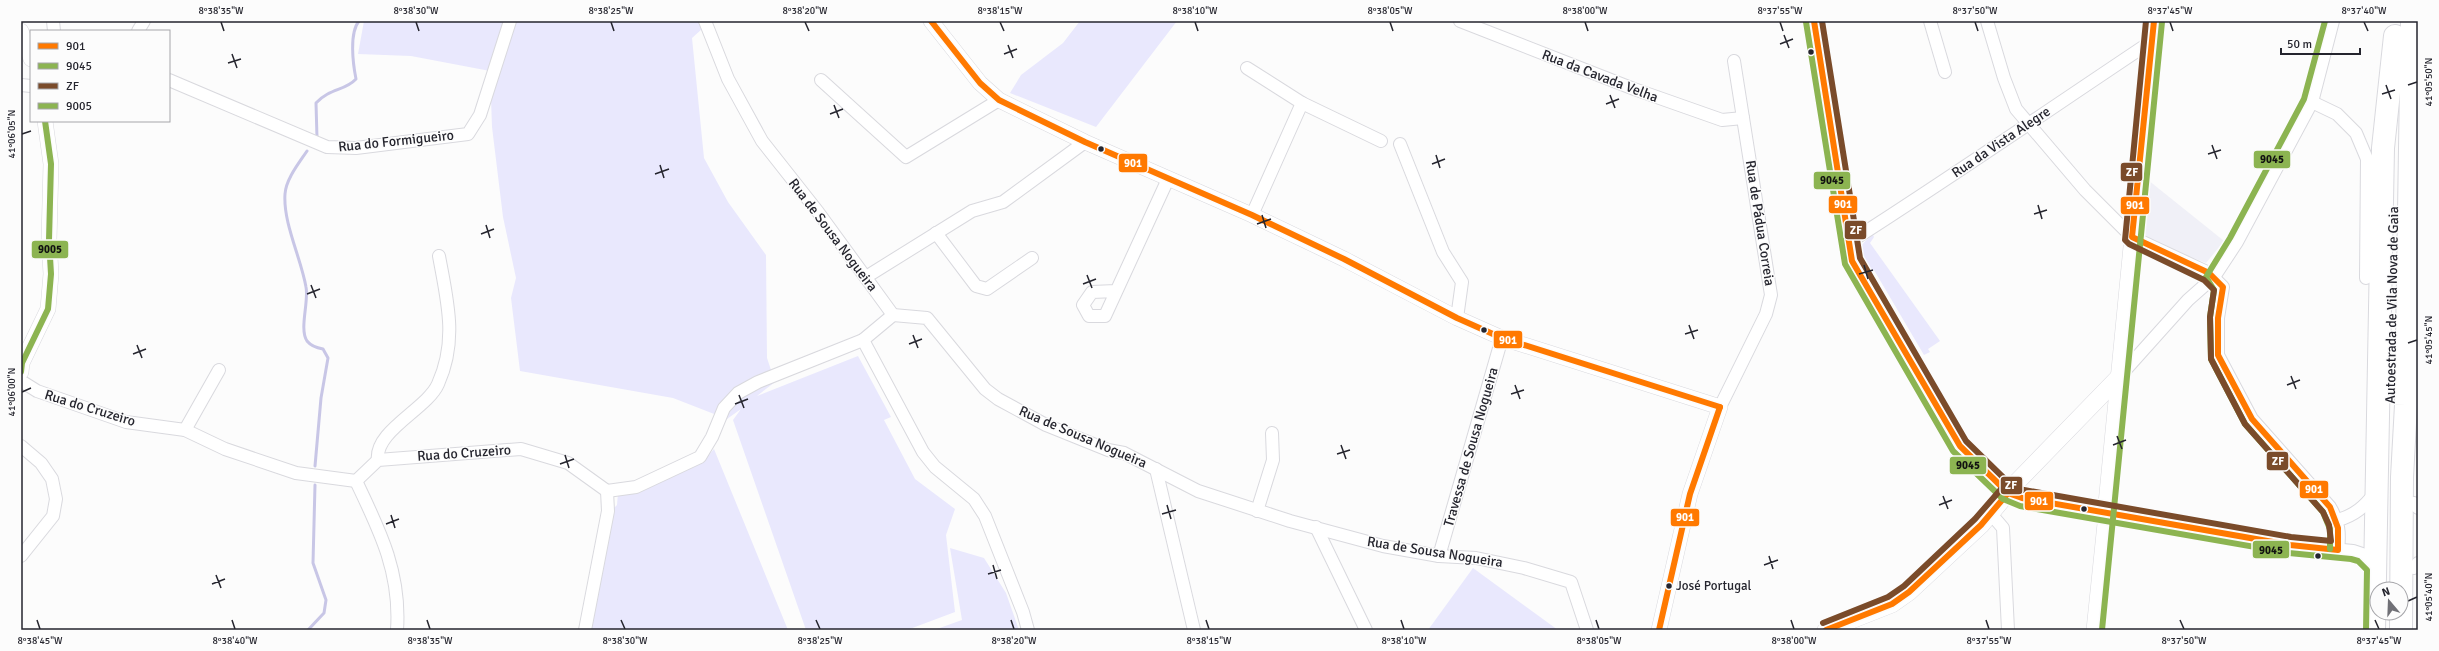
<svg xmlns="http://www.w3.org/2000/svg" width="2439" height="651" viewBox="0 0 2439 651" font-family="Signika,sans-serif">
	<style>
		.built { fill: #f0f0f7 }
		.green { fill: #e9e8fd }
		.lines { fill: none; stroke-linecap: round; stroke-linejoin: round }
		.stream { stroke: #c8c6e6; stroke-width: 3 }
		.minor-casing { stroke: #d9d9de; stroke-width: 14 }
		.tertiary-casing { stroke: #d9d9de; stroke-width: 16 }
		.secondary-casing { stroke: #d9d9de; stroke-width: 18 }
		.motorway-casing { stroke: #d9d9de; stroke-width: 24 }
		.minor { stroke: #fff; stroke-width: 12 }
		.tertiary { stroke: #fff; stroke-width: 15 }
		.secondary { stroke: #fff; stroke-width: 17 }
		.motorway { stroke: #fff; stroke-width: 22 }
		.bus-1-casing { stroke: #fcfcfc; stroke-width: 9 }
		.bus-2-casing { stroke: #fcfcfc; stroke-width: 9 }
		.bus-3-casing { stroke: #fcfcfc; stroke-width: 9 }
		.bus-4-casing { stroke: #fcfcfc; stroke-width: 9 }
		.bus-1 { stroke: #ff7900; stroke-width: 6 }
		.bus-2 { stroke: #8cb451; stroke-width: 6 }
		.bus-3 { stroke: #7a4b2a; stroke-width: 6 }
		.bus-4 { stroke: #8cb451; stroke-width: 6 }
		.ticks { fill: none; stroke: #25252e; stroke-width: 1.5 }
		.bus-dot { fill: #25252e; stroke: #fcfcfc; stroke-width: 1.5 }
		.labels { text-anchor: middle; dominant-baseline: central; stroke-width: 3; stroke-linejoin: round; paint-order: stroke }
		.bus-label { font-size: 13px; fill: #25252e; stroke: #fcfcfc; text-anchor: start }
		.street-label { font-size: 14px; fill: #25252e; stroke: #fcfcfc }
		.line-badge { stroke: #fcfcfc; stroke-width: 1.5 }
		.badge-label { font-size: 11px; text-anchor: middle; font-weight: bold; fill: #fff }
		.pale-badge-label { font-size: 11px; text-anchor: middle; font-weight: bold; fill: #111 }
		.neatline { fill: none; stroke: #25252e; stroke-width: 1.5 }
		.ticks-label { font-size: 10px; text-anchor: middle; fill: #25252e }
	</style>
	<rect width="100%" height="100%" fill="#fcfcfc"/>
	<polygon class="built" points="2143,176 2224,241 2206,263 2150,241 2143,231 2140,221"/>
	<g class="green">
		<polygon points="364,21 699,21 702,29 692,38 704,158 728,202 766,255 767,358 775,382 757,396 858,356 891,417 884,420 915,479 955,509 946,535 955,612 907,630 806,630 733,420 741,409 727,419 673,398 520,371 511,298 516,278 503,217 492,127 490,71 411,56 358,54"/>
		<polygon points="1080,21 1177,21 1096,127 1010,93 1021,75 1063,43"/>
		<path d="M 1873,235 L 1874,237 L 1870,243 L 1940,341 L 1928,349 L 1930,352 L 1924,355 L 1874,270 L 1867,273 C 1857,253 1854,249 1873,235 Z"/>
		<polygon points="714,449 788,630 582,630 613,509 617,505 618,493 628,482 667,476 707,457"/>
		<polygon points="950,548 984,558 1006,593 1019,630 934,630 962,620"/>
		<polygon points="1473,568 1558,630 1428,630"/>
	</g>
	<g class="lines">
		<g class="stream">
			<path d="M 317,138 L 316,103 C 330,88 345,91 356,79 C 353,64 349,33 359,21"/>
			<path d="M 307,151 C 299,163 286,179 285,194 C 283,223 301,258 306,287 C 309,302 299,329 307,341 C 311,346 317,348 323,349 L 328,358 L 321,398 L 315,466"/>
			<polyline points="308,630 324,613 326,600 313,563 315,485"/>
		</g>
		<defs>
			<g id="minor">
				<polyline points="53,21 54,31"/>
				<polyline points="705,21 728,79 762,141 818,212 893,315"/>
				<polyline points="1460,21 1634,89 1722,120 1743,118"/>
				<polyline points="1814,21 1852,261 1960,446 2008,493"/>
				<polyline points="1930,21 1945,72"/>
				<path d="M 1987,21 L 2004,78 L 2016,109 L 2085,190 L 2132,237 L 2209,273 L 2223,287 L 2218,318 L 2218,355 L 2252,419 L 2330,507 C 2339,522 2340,533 2338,550"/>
				<polyline points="138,31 144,21"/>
				<polyline points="1247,68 1302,103 1381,141"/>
				<polyline points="169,80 327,147 356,148 468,134 480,115 510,21"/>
				<polyline points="821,80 906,157 999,100"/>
				<polyline points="21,85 31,86"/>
				<polyline points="2312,102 2337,114 2356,133 2367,159 2366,278"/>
				<polyline points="1400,144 1443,252 1462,282 1457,318"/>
				<polyline points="1252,215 1302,103"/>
				<polyline points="936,233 976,286 987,289 1032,258"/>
				<path d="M 1848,240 L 1856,238 C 1956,174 2053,107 2152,41"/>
				<polyline points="866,277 972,211 1003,202 1085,142"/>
				<polyline points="1116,291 1092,292 1083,305 1089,316 1105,316 1168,179"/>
				<polyline points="893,315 927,318 985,389 998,399 1046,425 1108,450 1124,453 1198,491 1290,521 1383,546 1439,556 1476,558 1524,568 1571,582 1587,630"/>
				<polyline points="863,340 923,452 935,467 974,499 985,516 1023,612 1028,630"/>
				<polyline points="2119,377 2188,300 2214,277 2237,242 2312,102 2333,21"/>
				<polyline points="21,381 37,391 126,422 185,430 225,449 296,473 356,481 378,460 521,449 568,463 607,491"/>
				<polyline points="1720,407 1766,314 1771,295 1734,61"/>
				<polyline points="185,430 219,370"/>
				<polyline points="21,446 41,463 52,479 56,499 53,516 21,556"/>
				<path d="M 378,460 C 374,431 427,409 438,384 C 458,340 447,300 439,256"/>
				<polyline points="1156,469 1194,630"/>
				<path d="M 356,481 C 380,531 401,573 397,630"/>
				<polyline points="607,491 636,487 700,457 712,437 724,408 738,393 758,382 863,340 893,315"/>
				<polyline points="2414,503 2418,508"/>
				<polyline points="1257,511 1273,460 1272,433"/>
				<polyline points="1991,514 2003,528 2008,630"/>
				<polyline points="2106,514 2290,545 2353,551 2362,554 2375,567"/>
				<path d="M 2338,520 C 2355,515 2364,507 2375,493"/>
				<polyline points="1316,527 1366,630"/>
				<polyline points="1439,556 1502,338"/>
				<polyline points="2414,568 2418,563"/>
				<polyline points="585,630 608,511 607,491"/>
			</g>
			<g id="tertiary">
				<polyline points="931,21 980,83 999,100 1085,142 1252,215 1344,259 1457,318 1502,338 1720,407 1690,494 1659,630"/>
				<polyline points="21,31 31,59"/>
				<polyline points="21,372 22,363 48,309 51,274 49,240 51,164 45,121"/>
				<polyline points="2094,630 2106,514"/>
			</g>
			<g id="secondary">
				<polyline points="2008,493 2022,498 2106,514 2154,21"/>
				<polyline points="1826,630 1892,604 1909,592 1981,525 2016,483 2118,378"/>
			</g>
			<g id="motorway">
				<polyline points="2374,630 2383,148 2395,36"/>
				<polyline points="2401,630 2402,477 2406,405 2412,21"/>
			</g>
		</defs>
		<use href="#minor" class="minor-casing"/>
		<use href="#tertiary" class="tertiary-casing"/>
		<use href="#secondary" class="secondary-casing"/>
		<use href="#motorway" class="motorway-casing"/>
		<use href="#minor" class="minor"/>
		<use href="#tertiary" class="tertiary"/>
		<use href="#secondary" class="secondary"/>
		<use href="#motorway" class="motorway"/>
		<defs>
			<g id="bus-1">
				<polyline points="931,21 980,83 999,100 1085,142 1252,215 1344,259 1457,318 1502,338 1720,407"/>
				<polyline points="1814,21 1852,261 1960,446 2008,493 2022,498 2290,545 2338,550 2338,528 2330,507 2252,419 2218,355 2218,318 2223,287 2209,273 2132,237 2154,21"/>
				<polyline points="1659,630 1690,494 1720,407"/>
				<polyline points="1826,630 1892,604 1909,592 1981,525 2008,493"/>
			</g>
			<g id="bus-2">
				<polyline points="2325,21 2304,99 2230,238 2206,277 2214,290 2210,317 2211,359 2245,424 2323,512 2330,529 2330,549"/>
				<polyline points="1806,22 1845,264 1953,451 2003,499 2020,506 2289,553 2351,559 2358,561 2367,570 2366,630"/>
				<polyline points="2102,630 2162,22"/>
			</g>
			<g id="bus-3">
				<polyline points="1822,21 1860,258 1966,441 2012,486 2024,490 2291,537 2331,541 2329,525 2323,512 2245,424 2211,359 2210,317 2214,290 2204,280 2129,244 2125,240 2146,21"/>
				<polyline points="1823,623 1888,597 1904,586 1975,519 2002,488"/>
			</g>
			<polyline id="bus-4" points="21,372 22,363 48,309 51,274 49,240 51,164 45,121"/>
		</defs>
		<use href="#bus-1" class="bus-1-casing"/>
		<use href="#bus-2" class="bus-2-casing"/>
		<use href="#bus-3" class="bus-3-casing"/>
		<use href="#bus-4" class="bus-4-casing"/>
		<use href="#bus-1" class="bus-1"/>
		<use href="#bus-2" class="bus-2"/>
		<use href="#bus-3" class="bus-3"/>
		<use href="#bus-4" class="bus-4"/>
	</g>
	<path class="ticks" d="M 221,22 L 224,31M 416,22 L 419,31M 611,22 L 614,31M 805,22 L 809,31M 1000,22 L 1004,31M 1195,22 L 1198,31M 1390,22 L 1393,31M 1585,22 L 1588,31M 1780,22 L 1783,31M 1975,22 L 1978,31M 2170,22 L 2173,31M 2364,22 L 2368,31M 1784,35 L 1789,48M 1780,44 L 1793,39M 1008,45 L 1013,58M 232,54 L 237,68M 1004,54 L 1017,49M 228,63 L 241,59M 2386,85 L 2391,99M 2408,85 L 2417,82M 2382,94 L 2395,90M 1610,95 L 1615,108M 1606,104 L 1619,99M 834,105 L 839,118M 830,114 L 843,109M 22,134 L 31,131M 2212,145 L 2217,159M 2208,154 L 2221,150M 1436,155 L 1440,168M 1432,164 L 1445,159M 660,165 L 664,178M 655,174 L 669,169M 2038,205 L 2042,219M 2034,214 L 2047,210M 1262,215 L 1266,228M 1257,224 L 1271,219M 486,225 L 490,238M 481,234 L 494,229M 1864,265 L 1868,279M 1859,274 L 1873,270M 1087,275 L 1092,288M 1083,284 L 1096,279M 311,285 L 316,298M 307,294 L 320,289M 1689,325 L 1694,339M 1685,334 L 1698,330M 913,335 L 918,348M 2408,343 L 2417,340M 909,344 L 922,339M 137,345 L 142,358M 133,354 L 146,349M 2291,376 L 2296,389M 1515,385 L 1520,399M 2287,385 L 2300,380M 22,392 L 31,388M 1511,394 L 1524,390M 739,395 L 744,408M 735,404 L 748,399M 2117,436 L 2122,449M 1341,445 L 1346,459M 2113,445 L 2126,440M 1337,454 L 1350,450M 565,455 L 569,468M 560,464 L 574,459M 1943,496 L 1948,509M 1167,505 L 1171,519M 1939,505 L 1952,500M 1162,514 L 1176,510M 391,515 L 395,528M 386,524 L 399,519M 1769,556 L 1773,569M 993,565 L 997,579M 1764,565 L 1778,560M 988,574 L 1001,570M 216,575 L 221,588M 212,584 L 225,579M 2408,601 L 2417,597M 37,620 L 40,629M 232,620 L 235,629M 427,620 L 430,629M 621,620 L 625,629M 816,620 L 820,629M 1011,620 L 1014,629M 1206,620 L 1209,629M 1401,620 L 1404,629M 1596,620 L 1599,629M 1791,620 L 1794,629M 1986,620 L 1989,629M 2180,620 L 2184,629M 2375,620 L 2379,629"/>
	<g class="bus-dot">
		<circle cx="1811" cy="52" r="3.5"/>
		<circle cx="1101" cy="149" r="3.5"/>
		<circle cx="1484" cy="330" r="3.5"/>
		<circle cx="2084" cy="509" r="3.5"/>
		<circle cx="2318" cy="556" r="3.5"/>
		<circle cx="1669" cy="586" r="3.5"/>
	</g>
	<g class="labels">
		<g class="bus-label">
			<text x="1676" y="586">José Portugal</text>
		</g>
		<g class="street-label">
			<text transform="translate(1600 76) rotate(21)">Rua da Cavada Velha</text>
			<text transform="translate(396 141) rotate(-6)">Rua do Formigueiro</text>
			<text transform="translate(2001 142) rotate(-34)">Rua da Vista Alegre</text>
			<text transform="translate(1760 223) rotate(81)">Rua de Pádua Correia</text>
			<text transform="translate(833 235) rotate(53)">Rua de Sousa Nogueira</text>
			<text transform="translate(2392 305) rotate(-89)">Autoestrada de Vila Nova de Gaia</text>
			<text transform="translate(90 408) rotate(17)">Rua do Cruzeiro</text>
			<text transform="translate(1083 437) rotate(23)">Rua de Sousa Nogueira</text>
			<text transform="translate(1471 447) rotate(-74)">Travessa de Sousa Nogueira</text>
			<text transform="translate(464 453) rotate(-4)">Rua do Cruzeiro</text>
			<text transform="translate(1435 552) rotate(9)">Rua de Sousa Nogueira</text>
		</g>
	</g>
	<g class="line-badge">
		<rect x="2253" y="150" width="38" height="19" rx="4" fill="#8cb451"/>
		<rect x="1118" y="153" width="30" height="20" rx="4" fill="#ff7900"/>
		<rect x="2120" y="162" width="23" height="20" rx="4" fill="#7a4b2a"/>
		<rect x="1813" y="171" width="38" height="19" rx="4" fill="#8cb451"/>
		<rect x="1828" y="195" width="30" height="19" rx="4" fill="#ff7900"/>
		<rect x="2120" y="196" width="30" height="19" rx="4" fill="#ff7900"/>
		<rect x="1844" y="220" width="23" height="20" rx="4" fill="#7a4b2a"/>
		<rect x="31" y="240" width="38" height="19" rx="4" fill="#8cb451"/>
		<rect x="1493" y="330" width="30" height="19" rx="4" fill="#ff7900"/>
		<rect x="2266" y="451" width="23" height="20" rx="4" fill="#7a4b2a"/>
		<rect x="1949" y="456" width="38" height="19" rx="4" fill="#8cb451"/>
		<rect x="2000" y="476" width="23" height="19" rx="4" fill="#7a4b2a"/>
		<rect x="2299" y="480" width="30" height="19" rx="4" fill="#ff7900"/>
		<rect x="2024" y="491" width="30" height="20" rx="4" fill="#ff7900"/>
		<rect x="1670" y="508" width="30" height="19" rx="4" fill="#ff7900"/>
		<rect x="2252" y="540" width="38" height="19" rx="4" fill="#8cb451"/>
	</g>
	<g class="badge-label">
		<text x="1133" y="167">901</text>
		<text x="2132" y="176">ZF</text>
		<text x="1843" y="208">901</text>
		<text x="2135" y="209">901</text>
		<text x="1856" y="234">ZF</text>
		<text x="1508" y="344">901</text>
		<text x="2278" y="465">ZF</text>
		<text x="2011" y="489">ZF</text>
		<text x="2314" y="493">901</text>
		<text x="2039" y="505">901</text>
		<text x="1685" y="521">901</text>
	</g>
	<g class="pale-badge-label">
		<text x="2272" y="163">9045</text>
		<text x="1832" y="184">9045</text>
		<text x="50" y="253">9005</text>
		<text x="1968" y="469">9045</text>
		<text x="2271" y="554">9045</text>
	</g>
	<rect width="2439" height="651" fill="none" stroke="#fcfcfc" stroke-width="44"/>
	<rect x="30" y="30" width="140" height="92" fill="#fcfcfc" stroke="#a6a6aa"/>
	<rect x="38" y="43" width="20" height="6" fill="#ff7900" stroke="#a6a6aa"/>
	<text x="66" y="50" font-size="12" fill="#25252e">901</text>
	<rect x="38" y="63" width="20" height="6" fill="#8cb451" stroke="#a6a6aa"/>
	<text x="66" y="70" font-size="12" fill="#25252e">9045</text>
	<rect x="38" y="83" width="20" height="6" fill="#7a4b2a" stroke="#a6a6aa"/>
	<text x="66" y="90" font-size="12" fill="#25252e">ZF</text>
	<rect x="38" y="103" width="20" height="6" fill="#8cb451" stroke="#a6a6aa"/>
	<text x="66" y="110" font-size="12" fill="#25252e">9005</text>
	<g transform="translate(2389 601) rotate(341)"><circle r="19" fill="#fcfcfc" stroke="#a6a6aa"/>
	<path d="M0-3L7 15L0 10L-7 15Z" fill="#707076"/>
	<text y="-6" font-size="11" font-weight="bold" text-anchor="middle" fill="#25252e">N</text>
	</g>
	<path d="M2281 48v6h79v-6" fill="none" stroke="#25252e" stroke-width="2"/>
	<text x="2287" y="48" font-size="12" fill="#25252e" stroke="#fcfcfc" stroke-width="3" paint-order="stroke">50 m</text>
	<rect x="22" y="22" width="2395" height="607" class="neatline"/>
	<g class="ticks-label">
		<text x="221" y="14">8°38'35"W</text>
		<text x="416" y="14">8°38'30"W</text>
		<text x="611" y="14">8°38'25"W</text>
		<text x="805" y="14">8°38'20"W</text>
		<text x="1000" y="14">8°38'15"W</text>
		<text x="1195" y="14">8°38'10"W</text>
		<text x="1390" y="14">8°38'05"W</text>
		<text x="1585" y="14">8°38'00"W</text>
		<text x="1780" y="14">8°37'55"W</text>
		<text x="1975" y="14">8°37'50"W</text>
		<text x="2170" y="14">8°37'45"W</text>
		<text x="2364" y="14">8°37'40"W</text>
		<text transform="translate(2428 82) rotate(-90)" y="4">41°05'50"N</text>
		<text transform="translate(11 134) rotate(-90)" y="4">41°06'05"N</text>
		<text transform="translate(2428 340) rotate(-90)" y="4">41°05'45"N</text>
		<text transform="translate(11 392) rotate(-90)" y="4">41°06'00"N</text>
		<text transform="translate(2428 597) rotate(-90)" y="4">41°05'40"N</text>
		<text x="40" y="644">8°38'45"W</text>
		<text x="235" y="644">8°38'40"W</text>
		<text x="430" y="644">8°38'35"W</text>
		<text x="625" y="644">8°38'30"W</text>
		<text x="820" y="644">8°38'25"W</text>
		<text x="1014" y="644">8°38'20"W</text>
		<text x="1209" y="644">8°38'15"W</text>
		<text x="1404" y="644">8°38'10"W</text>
		<text x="1599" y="644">8°38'05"W</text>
		<text x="1794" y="644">8°38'00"W</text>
		<text x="1989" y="644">8°37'55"W</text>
		<text x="2184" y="644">8°37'50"W</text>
		<text x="2379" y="644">8°37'45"W</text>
	</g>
</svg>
